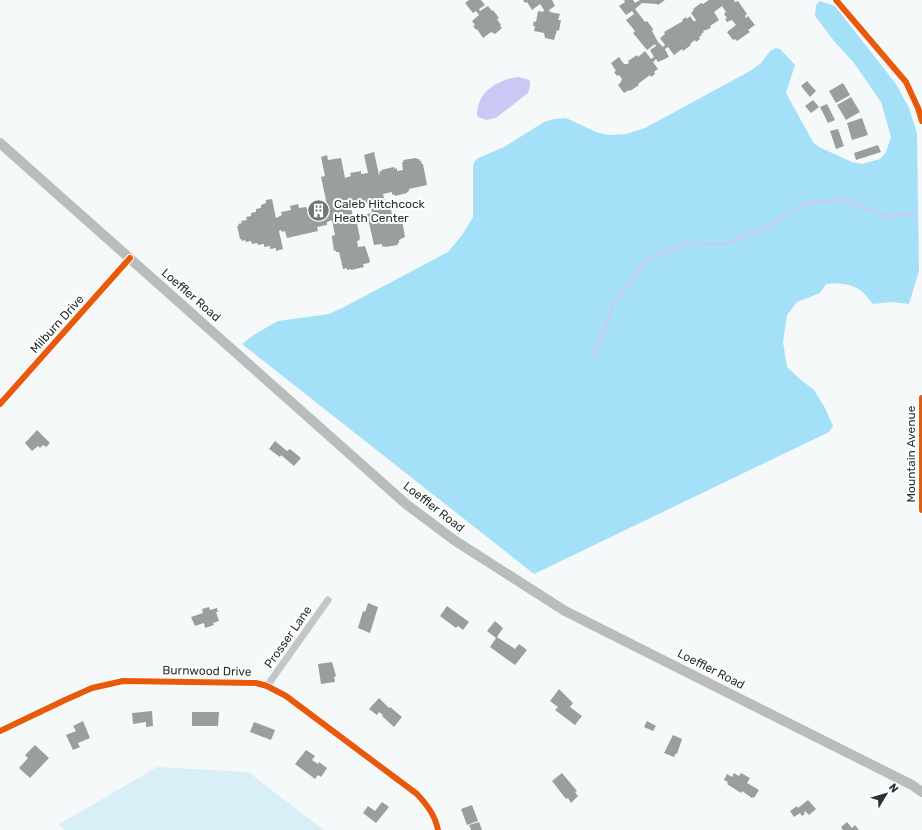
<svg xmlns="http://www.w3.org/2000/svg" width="922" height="830" viewBox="0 0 922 830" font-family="Rubik,sans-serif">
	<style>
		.green { fill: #d9eff8 }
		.forest { fill: #a4e1f9 }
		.water { fill: #cbc8f6 }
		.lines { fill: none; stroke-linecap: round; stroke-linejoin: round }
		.stream { stroke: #cbc8f6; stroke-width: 2.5 }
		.building { fill: #999e9f }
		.minor { stroke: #c5c6c8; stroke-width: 7 }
		.secondary { stroke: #babcbe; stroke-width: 10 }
		.cycleway-casing { stroke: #fff; stroke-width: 8 }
		.cycleway { stroke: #e8590c; stroke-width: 6 }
		.labels { text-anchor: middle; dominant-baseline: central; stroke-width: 4; stroke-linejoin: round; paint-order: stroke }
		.poi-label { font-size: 12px; fill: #2a3134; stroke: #fff; text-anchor: start }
		.street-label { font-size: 12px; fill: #2a3134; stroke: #fff }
	</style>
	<rect width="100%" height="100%" fill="#f5f9fa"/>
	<polygon class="green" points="157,767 248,772 324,830 65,830 58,825"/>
	<path class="forest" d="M 820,1 L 835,6 L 896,84 L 909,108 L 917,133 L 919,271 L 909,304 L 891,302 L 873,304 C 869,300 865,293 860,290 C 851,284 837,282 826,284 L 820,293 L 797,302 L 787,315 L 783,342 L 787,367 L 801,380 L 814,390 L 825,408 L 833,426 L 829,432 L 534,574 L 242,344 L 255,334 L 278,321 L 329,314 L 346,306 L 448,252 L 462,235 L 473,217 L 473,167 L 474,162 L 478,158 L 504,147 L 544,122 L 554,119 L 566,118 L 596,132 L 608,135 L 626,134 L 645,128 L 750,71 L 761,63 L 770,51 L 776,48 L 780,49 L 795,65 L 786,93 L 813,142 L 819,147 L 852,162 L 862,164 L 880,159 L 886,152 L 891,137 L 881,102 L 854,63 L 834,41 L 815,16 L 816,5 Z"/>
	<path class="water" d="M 518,77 L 527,79 L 530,81 L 530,87 L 528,93 L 496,118 L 486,120 L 478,117 C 476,113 477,112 478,108 C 480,90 501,79 518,77 Z"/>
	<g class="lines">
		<polyline class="stream" points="594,357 612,307 645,261 685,243 726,244 776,222 804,204 841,199 887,216 915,214"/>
	</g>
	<g class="building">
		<polygon points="469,0 481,0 485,5 479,9 480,11 488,6 492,11 493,10 499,18 497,19 501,25 500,26 502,28 495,34 491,32 483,38 477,29 476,30 473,26 475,25 472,21 479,15 476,11 473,13 465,3"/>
		<polygon points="523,0 552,0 555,6 549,10 550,12 560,14 558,20 561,20 559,31 557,30 554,40 545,38 544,33 534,31 535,26 533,26 534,21 536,22 538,11 543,12 544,10 540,4 532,10 527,2 525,3"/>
		<polygon points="624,0 633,0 635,3 640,0 665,0 658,5 657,4 642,3 635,9 645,22 647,21 653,29 652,31 658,42 663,47 665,45 660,38 665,34 664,32 683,21 682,20 686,17 687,19 690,16 694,22 696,20 691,13 694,10 693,9 701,3 703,4 709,0 734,0 735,2 738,1 747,14 745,16 746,18 748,16 755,25 748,30 750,32 737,41 735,39 733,40 727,32 736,25 732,20 727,22 725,19 727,18 724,14 726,12 722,6 714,12 719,20 710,26 711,28 703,31 704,32 701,34 702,35 699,37 700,39 696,42 695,40 690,44 691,45 683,51 682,49 674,55 668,47 665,49 669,57 658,62 656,59 653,62 658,69 654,72 655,74 651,77 650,75 638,84 639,85 630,91 629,90 624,93 618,85 621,82 622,79 619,75 617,76 614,72 616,71 611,63 619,57 624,64 627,64 629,63 628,61 637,55 638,57 645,51 651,59 654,57 650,50 656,46 655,44 647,50 633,33 635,31 626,20 634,14 632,11 626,15 619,6 625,2"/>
		<polygon points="807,81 816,91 810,97 801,86"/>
		<polygon points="843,83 850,95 836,103 829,91"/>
		<polygon points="851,97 860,112 846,120 837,105"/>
		<polygon points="813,100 819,107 811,113 805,106"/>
		<polygon points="827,104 835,120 828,123 820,107"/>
		<polygon points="862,118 868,135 852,140 847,123"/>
		<polygon points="838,129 844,146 836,149 830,131"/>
		<polygon points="878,145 881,152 856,160 854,153"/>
		<polygon points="374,152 379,175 380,174 379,172 382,171 381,170 394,167 395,169 397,168 397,171 403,170 402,162 404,162 403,160 416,158 417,159 419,159 420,161 421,161 422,164 423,164 427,185 409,189 409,191 407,192 407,193 395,196 394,194 392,195 392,192 383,194 385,202 389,201 392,215 395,215 396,222 402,220 405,237 399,240 399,243 397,244 398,245 385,247 384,246 382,247 382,244 374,245 367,214 372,213 370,203 351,208 353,216 351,216 353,224 357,223 360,238 359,238 360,240 357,241 358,247 365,246 370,261 369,263 363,264 364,267 351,270 351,269 347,270 347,268 343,269 339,252 336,252 336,250 334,251 332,238 332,236 335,235 332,220 327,222 327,225 317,227 318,231 287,238 285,231 282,232 281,230 279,231 283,249 276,251 276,248 270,249 270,246 264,247 264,244 258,245 257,243 252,244 251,241 246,242 245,240 242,241 241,239 240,239 237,226 239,226 238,224 242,223 241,221 247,220 246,217 251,216 251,213 256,212 256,209 261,208 261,205 266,203 266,200 272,199 276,218 282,215 281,212 291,210 290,206 298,204 299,208 306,207 307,209 327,205 321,177 325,176 321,157 327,155 328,160 341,158 345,178 351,176 350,173 361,171 361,174 368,173 364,155"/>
		<polygon points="37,430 50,443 46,447 43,445 40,448 38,446 32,451 25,443"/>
		<polygon points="275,441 287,451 290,449 301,458 294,466 281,455 280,457 269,449"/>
		<polygon points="368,603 378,607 370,633 358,628 363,611 365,612"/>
		<polygon points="447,606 469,622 463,630 458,626 456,628 440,616"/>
		<polygon points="209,607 210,610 217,608 218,612 216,612 219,621 213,623 214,625 205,628 204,623 195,626 191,617 203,613 202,609"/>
		<polygon points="495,621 503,628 497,637 515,649 519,644 527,650 515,665 490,647 496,638 487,631"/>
		<polygon points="332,662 336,676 334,677 335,682 321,684 318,664"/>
		<polygon points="559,689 573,703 570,707 582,716 575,725 555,710 558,707 550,701"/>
		<polygon points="379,698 389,708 390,707 402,717 394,727 382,716 383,715 379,712 377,715 369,709"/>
		<polygon points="152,711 153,726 146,727 146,722 133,724 132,713"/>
		<polygon points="192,712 219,712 218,726 192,726"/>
		<polygon points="83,721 90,738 78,743 80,747 73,750 66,735 76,731 73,726"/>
		<polygon points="647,721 656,726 653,731 644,727"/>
		<polygon points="254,722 275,730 271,740 250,732"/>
		<polygon points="673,735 682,739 677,754 676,753 674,757 664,753"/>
		<polygon points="35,745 49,758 30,778 19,768 28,758 25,755"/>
		<polygon points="306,750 315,756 312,760 318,764 319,762 327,768 321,777 318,775 315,779 295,764"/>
		<polygon points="562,773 577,791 575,792 578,796 571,803 568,798 566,799 552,781"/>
		<polygon points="734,773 739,776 741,773 750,778 747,783 759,790 754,798 753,797 752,798 742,791 741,793 727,784 728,782 724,780 727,774 732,777"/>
		<polygon points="808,800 816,809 809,815 805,811 804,813 805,814 802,816 800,813 794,817 790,811 797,806 798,808"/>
		<polygon points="382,802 389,807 376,823 363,813 368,806 375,811"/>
		<polygon points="472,805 478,821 467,825 461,809"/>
		<polygon points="479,822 482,830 471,830 469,825"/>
		<polygon points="847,822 852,828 855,825 859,830 843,830 841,827"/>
	</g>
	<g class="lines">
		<g class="minor">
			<polyline points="836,0 906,82 918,108 922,121"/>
			<polyline points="922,398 922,510"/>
			<polyline points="0,404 130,258"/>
			<polyline points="267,686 328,600"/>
			<path d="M 0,731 L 65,700 L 92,688 L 123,681 L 256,683 L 267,686 L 286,696 L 417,794 C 427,805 435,815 438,830"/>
		</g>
		<polyline class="secondary" points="0,143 406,504 454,540 565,611 912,785 922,792"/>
		<defs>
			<g id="cycleway">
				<polyline points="836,0 906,82 918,108 922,121"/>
				<polyline points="922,398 922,510"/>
				<polyline points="0,404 130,258"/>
				<path d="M 0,731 L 65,700 L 92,688 L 123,681 L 256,683 L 267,686 L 286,696 L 417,794 C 427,805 435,815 438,830"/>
			</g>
		</defs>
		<use href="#cycleway" class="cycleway-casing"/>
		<use href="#cycleway" class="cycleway"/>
	</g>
	<defs>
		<symbol id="building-disc" viewBox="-11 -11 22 22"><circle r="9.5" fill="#717779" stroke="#fff"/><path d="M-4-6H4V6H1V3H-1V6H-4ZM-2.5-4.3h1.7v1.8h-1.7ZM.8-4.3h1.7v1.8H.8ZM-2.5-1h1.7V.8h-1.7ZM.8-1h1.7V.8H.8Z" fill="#fff"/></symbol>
	</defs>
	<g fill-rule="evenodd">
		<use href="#building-disc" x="306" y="198" width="25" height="25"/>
	</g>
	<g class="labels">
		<g class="poi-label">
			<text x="334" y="204">Caleb Hitchcock<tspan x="334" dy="14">Heath Center</tspan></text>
		</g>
		<g class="street-label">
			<text transform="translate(191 295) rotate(41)">Loeffler Road</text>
			<text transform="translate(57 324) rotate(-48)">Milburn Drive</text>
			<text transform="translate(911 454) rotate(-90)">Mountain Avenue</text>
			<text transform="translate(434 507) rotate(38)">Loeffler Road</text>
			<text transform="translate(288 637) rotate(-55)">Prosser Lane</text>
			<text transform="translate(711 669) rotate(27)">Loeffler Road</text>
			<text transform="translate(207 671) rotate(1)">Burnwood Drive</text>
		</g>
	</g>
	<g transform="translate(886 794) rotate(52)" stroke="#ffffff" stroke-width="3" paint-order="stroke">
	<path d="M0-3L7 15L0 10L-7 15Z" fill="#2a3134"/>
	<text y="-6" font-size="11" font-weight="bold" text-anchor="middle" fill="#2a3134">N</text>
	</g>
</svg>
